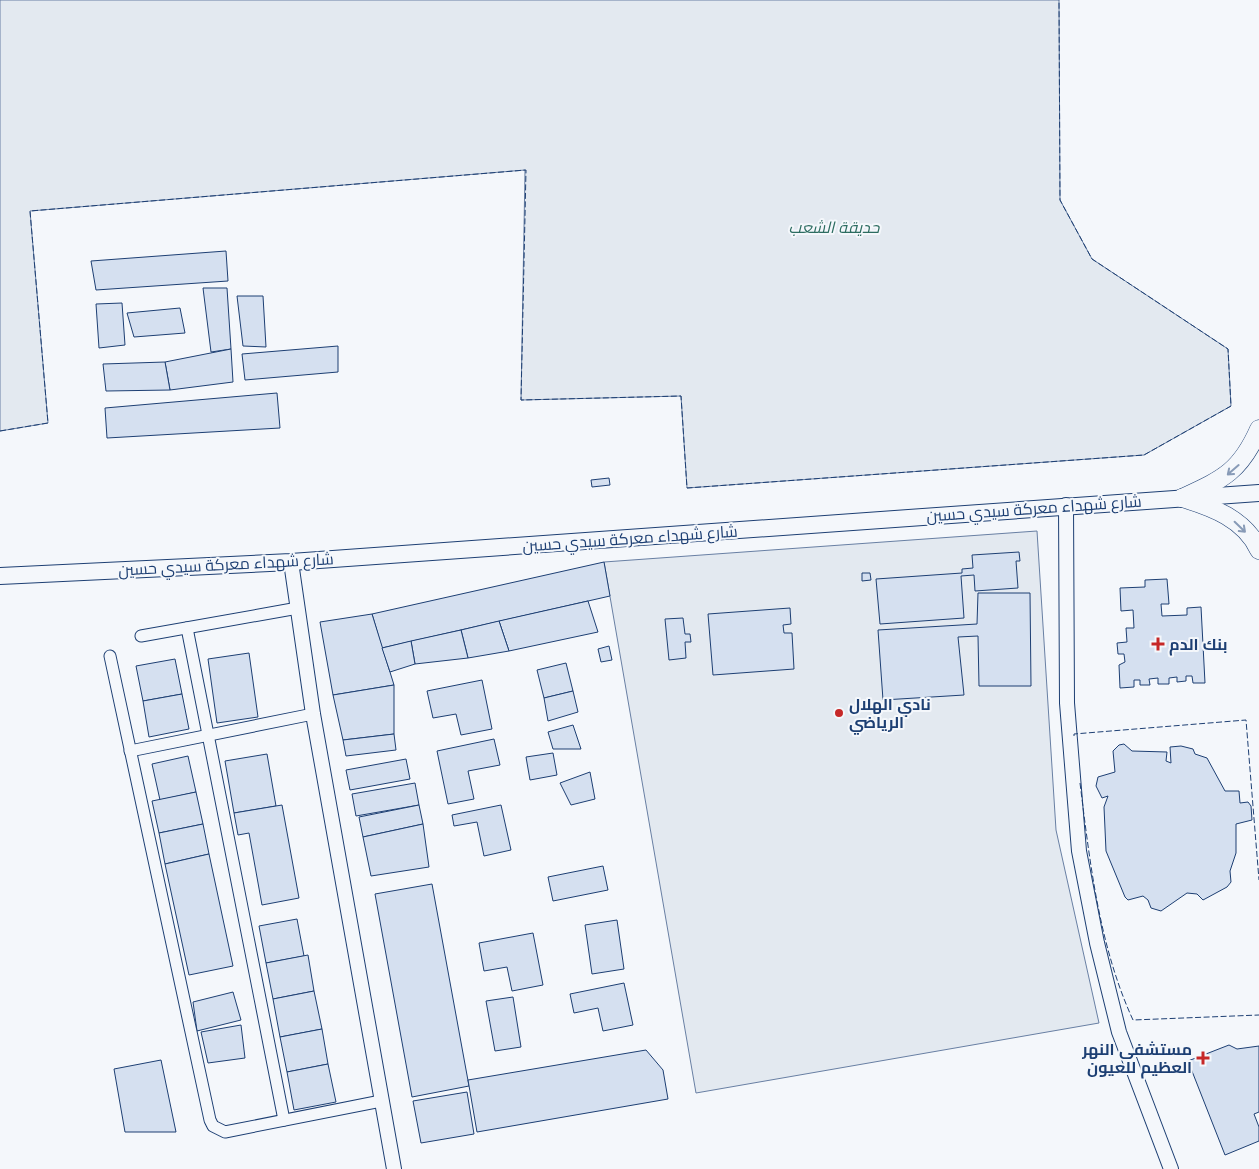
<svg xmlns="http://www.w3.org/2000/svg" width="1259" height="1169" viewBox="0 0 1259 1169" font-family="'PT Serif',Cairo,serif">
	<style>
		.green { fill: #e3e9f0; stroke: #687fa3 }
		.building { fill: #d5e0f0; stroke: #1d3f73 }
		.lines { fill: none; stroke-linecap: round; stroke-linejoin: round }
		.minor-casing { stroke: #1d3f73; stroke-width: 13 }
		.tertiary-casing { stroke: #1d3f73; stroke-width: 16 }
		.secondary-casing { stroke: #1d3f73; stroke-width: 18 }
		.primary-casing { stroke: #1d3f73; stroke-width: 19 }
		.minor { stroke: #f4f7fb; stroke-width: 11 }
		.tertiary { stroke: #f4f7fb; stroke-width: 14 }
		.secondary { stroke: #f4f7fb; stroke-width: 16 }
		.primary { stroke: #f4f7fb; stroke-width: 18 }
		.fence { stroke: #1d3f73; stroke-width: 1; stroke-dasharray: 6 2.5; stroke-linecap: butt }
		.oneway { stroke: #889bb7 }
		.poi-dot { fill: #c62828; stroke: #f4f7fb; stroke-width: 2 }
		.labels { text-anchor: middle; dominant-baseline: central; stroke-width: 4; stroke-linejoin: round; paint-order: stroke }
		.park-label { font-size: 16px; font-style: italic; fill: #2c6c60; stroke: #f4f7fb }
		.street-label { font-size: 16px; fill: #1d3f73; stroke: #f4f7fb }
		.poi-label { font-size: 16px; font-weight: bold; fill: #1d3f73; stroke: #f4f7fb; text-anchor: start }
	</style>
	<rect width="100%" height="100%" fill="#f4f7fb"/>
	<g class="green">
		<polygon points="0,0 1059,0 1060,200 1092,259 1228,349 1231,406 1144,455 687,488 681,396 521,400 525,170 30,211 48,423 0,431"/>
		<polygon points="1037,531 1056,830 1099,1023 696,1093 604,562"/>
	</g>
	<g class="building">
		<polygon points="226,251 228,281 96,290 91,261"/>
		<polygon points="203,288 227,288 231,349 211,352"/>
		<polygon points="237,296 263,296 266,347 243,346"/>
		<polygon points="122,303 125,345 99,348 96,304"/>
		<polygon points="180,308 185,333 134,337 127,313"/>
		<polygon points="338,346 338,372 245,380 242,354"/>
		<polygon points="231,349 233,382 170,390 165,362"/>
		<polygon points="165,362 170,390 106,391 103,364"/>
		<polygon points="277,393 280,428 107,438 105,408"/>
		<polygon points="609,478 610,485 592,487 591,480"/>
		<polygon points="1019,552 1020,561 1016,561 1018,588 975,591 974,575 961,576 964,618 880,624 876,579 962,573 962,569 973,568 972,555"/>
		<polygon points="604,562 610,596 382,648 372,614"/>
		<polygon points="862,573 870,573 871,580 862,581"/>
		<polygon points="1167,579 1169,604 1161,604 1162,616 1187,615 1187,608 1201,607 1205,683 1193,683 1192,676 1186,676 1186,681 1177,682 1177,677 1169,678 1169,684 1158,684 1158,678 1149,679 1150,685 1140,685 1140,680 1134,680 1134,687 1120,688 1119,665 1125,662 1124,654 1118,654 1117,643 1127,642 1126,628 1134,628 1133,610 1121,611 1120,588 1145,587 1145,580"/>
		<polygon points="978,593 1030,593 1031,686 979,686 978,636 958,637 964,695 883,700 878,630 977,624"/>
		<polygon points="588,601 598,632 509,651 499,621"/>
		<polygon points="790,608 791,624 783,625 784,633 792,633 794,669 713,675 708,614"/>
		<polygon points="372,614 394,685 333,695 320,622"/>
		<polygon points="683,618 685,634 690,634 691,642 685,642 686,658 669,660 665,619"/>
		<polygon points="499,621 509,651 468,658 461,630"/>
		<polygon points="461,630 468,658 415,664 411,641"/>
		<polygon points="411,641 415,664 390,672 382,648"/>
		<polygon points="609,646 612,660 601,662 598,649"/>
		<polygon points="249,653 258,717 217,723 208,659"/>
		<polygon points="175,659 182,694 143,701 136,666"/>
		<polygon points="566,663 573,691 544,698 537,670"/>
		<polygon points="482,680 492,729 461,735 456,714 433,718 427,691"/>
		<polygon points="394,685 394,734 343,740 333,695"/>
		<polygon points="573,691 578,712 548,721 544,698"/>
		<polygon points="182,694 189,729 149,737 143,701"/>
		<polygon points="573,725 581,749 553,749 548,732"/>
		<polygon points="394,734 396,750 346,756 343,740"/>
		<polygon points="494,739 500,765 468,771 474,799 448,804 437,751"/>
		<polygon points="1124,744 1132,751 1167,752 1166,761 1171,763 1170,747 1181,746 1193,749 1195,754 1207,758 1225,791 1239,791 1240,803 1248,802 1251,806 1252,820 1236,824 1236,853 1230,871 1231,882 1227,887 1203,900 1197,894 1187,893 1161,911 1151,908 1148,900 1143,896 1128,900 1125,897 1106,851 1104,807 1108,796 1102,798 1096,786 1098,777 1115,772 1113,751 1119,745"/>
		<polygon points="553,753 557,775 530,780 526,757"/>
		<polygon points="267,754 276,806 234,813 225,761"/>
		<polygon points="188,756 196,792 160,800 152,764"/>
		<polygon points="406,759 410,779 350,790 346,770"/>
		<polygon points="590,772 595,799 571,805 560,783"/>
		<polygon points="415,783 419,805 356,816 352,794"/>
		<polygon points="196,792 203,824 159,833 152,801"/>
		<polygon points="282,805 299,898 262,905 249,833 238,835 234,813"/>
		<polygon points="419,805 423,824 363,837 359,817"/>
		<polygon points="501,805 511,850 484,856 477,822 454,826 452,815"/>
		<polygon points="203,824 209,854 165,864 159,833"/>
		<polygon points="423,824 429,867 371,876 363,837"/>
		<polygon points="209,854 233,966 189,975 165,864"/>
		<polygon points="603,866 608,890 553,901 548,877"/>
		<polygon points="432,884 469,1086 412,1097 375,894"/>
		<polygon points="297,919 304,956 266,963 259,926"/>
		<polygon points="617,920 624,969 592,974 585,925"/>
		<polygon points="533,933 543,985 512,991 507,967 484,971 479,943"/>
		<polygon points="308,955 314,991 273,999 266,963"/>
		<polygon points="624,983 633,1025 603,1031 598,1008 574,1013 570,994"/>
		<polygon points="314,991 322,1029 280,1037 273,999"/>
		<polygon points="233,992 241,1020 197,1031 193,1002"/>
		<polygon points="513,997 521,1047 495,1051 486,1001"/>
		<polygon points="241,1025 245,1058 208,1063 201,1032"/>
		<polygon points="322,1029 328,1064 287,1072 280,1037"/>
		<polygon points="1229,1045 1237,1049 1259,1046 1259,1112 1254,1114 1259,1127 1259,1141 1225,1155 1188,1061"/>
		<polygon points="646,1050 663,1070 668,1099 477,1132 468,1080"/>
		<polygon points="161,1060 176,1132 125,1132 114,1069"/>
		<polygon points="328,1064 336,1102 294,1110 287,1072"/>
		<polygon points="467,1092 474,1134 421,1143 413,1101"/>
	</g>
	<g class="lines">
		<defs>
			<g id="minor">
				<polyline points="187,628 284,1120"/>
				<polyline points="141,636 298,608"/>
				<polyline points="110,656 210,1120 213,1126 225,1132 381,1101"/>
				<polyline points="130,751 313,714"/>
			</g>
			<g id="tertiary">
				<polyline points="1066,505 1067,703 1079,851 1097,943 1119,1032 1171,1169"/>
				<polyline points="291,562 313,714 394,1169"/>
			</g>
			<polyline id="secondary" points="0,576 291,562 1259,493"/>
			<g id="primary">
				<path d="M 1182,498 C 1223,479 1240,472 1259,429"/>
				<path d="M 1182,498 C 1212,507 1245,519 1259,550"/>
			</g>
		</defs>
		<use href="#minor" class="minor-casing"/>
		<use href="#tertiary" class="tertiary-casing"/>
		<use href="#secondary" class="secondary-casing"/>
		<use href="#primary" class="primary-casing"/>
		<use href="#minor" class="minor"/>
		<use href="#tertiary" class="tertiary"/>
		<use href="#secondary" class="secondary"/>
		<use href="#primary" class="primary"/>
		<g class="fence">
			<polyline points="0,431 48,423 30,211 526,170 521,400 681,396 687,488 1144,455 1231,406 1228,349 1092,259 1060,200 1059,0"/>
			<polyline points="1074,736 1074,734 1246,720 1259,880"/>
			<path d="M 1080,783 C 1090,863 1099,946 1133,1020 L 1259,1015"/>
		</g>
	</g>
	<defs><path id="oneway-shaft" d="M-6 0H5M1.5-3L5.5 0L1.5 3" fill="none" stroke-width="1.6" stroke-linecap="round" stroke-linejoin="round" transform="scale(1.25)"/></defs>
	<g class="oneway">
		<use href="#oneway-shaft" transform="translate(1233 470) rotate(139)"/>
		<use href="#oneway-shaft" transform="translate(1240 527) rotate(44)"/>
	</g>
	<g class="poi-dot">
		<path d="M1155.5 636.5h5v5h5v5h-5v5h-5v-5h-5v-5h5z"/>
		<circle cx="839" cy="713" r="5"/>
		<path d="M1200.5 1050.5h5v5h5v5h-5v5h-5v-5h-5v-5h5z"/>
	</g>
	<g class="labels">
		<g class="park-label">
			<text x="834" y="227">حديقة الشعب</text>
		</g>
		<g class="street-label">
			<text transform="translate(1034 508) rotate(-4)">شارع شهداء معركة سيدي حسين</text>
			<text transform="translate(630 538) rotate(-4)">شارع شهداء معركة سيدي حسين</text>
			<text transform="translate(226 564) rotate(-3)">شارع شهداء معركة سيدي حسين</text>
		</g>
		<g class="poi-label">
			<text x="1169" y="644">بنك الدم</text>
			<text x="849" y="704">نادي الهلال<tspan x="849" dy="18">الرياضي</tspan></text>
			<text x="1192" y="1049" text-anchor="end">مستشفى النهر<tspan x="1192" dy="18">العظيم للعيون</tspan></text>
		</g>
	</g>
</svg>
